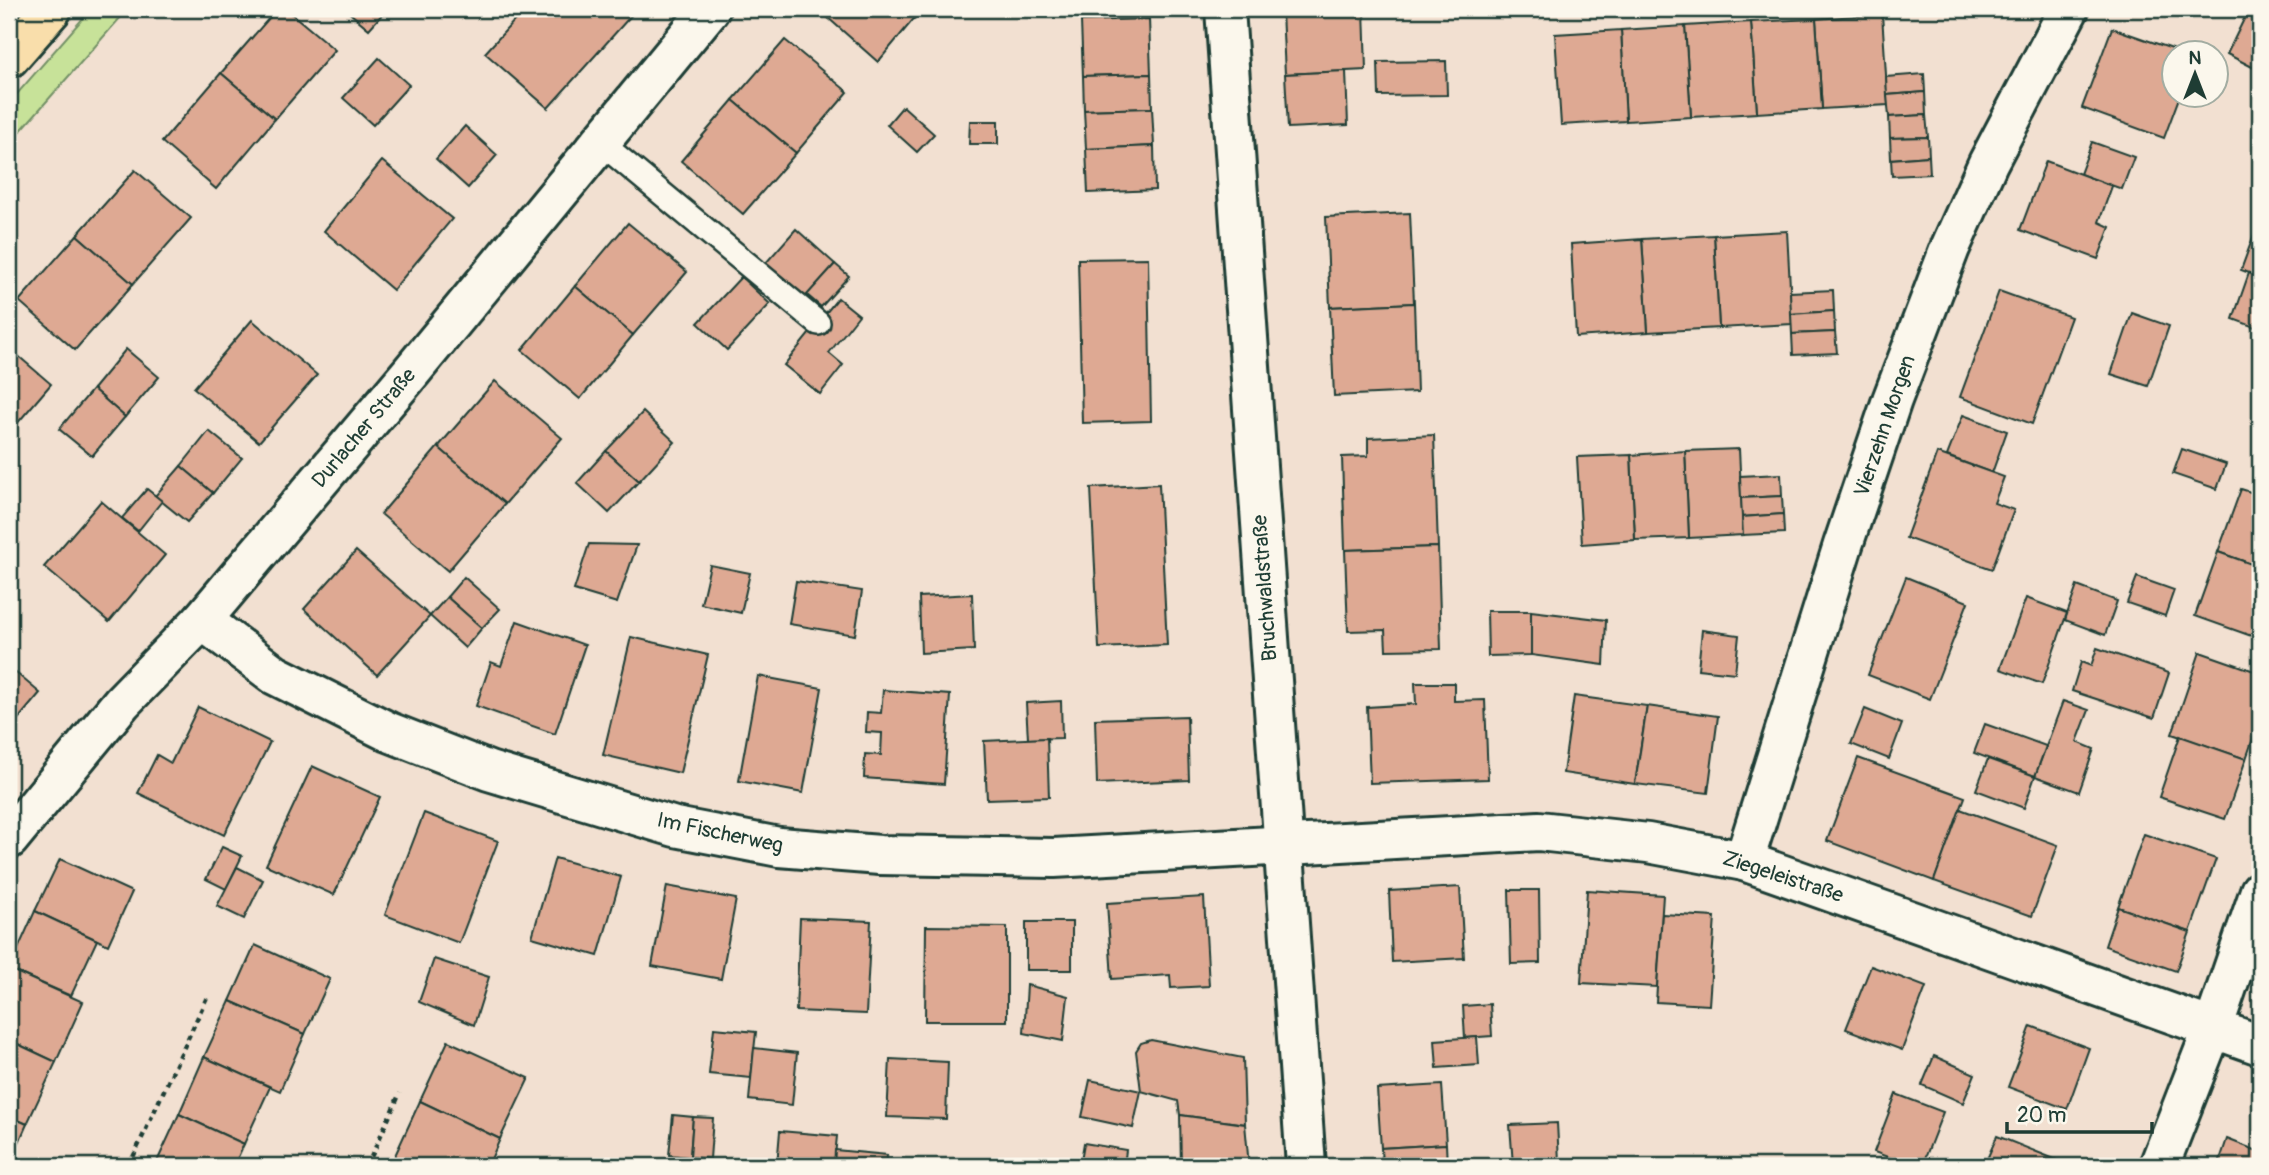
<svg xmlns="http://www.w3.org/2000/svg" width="2269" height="1175" viewBox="0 0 2269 1175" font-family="Pangolin,sans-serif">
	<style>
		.green { fill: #c7e299; stroke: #739066; stroke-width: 2 }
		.building { fill: #dea993; stroke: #1f3d34; stroke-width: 2 }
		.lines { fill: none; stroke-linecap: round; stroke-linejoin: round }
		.lane-casing { stroke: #1f3d34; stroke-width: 28 }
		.street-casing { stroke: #1f3d34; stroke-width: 44 }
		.primary-casing { stroke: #1f3d34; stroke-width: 44 }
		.path { stroke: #1f3d34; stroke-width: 4.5; stroke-dasharray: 5 5; stroke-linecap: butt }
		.lane { stroke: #fbf7ec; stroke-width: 23 }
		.street { stroke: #fbf7ec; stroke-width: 38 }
		.primary { stroke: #f9deab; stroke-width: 38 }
		.labels { text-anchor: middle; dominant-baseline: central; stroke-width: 5; stroke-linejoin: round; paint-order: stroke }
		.street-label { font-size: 21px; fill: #1f3d34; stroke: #fbf7ec }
	</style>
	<rect width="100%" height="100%" fill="#f2e0d1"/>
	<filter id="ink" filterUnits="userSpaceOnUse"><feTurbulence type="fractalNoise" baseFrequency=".0143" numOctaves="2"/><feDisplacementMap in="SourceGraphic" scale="14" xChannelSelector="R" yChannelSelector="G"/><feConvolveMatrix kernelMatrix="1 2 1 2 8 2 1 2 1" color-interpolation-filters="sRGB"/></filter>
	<g filter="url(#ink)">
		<polygon class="green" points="91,9 128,9 9,144 9,103"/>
		<g class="building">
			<polygon points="277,9 286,9 335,50 275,119 221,73"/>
			<polygon points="345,9 387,9 369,29"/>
			<polygon points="525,9 637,9 548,108 485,53"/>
			<polygon points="818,9 922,9 878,62"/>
			<polygon points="1352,9 1364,9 1366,70 1285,74 1282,12"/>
			<polygon points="1882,14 1888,105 1822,109 1816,19"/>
			<polygon points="2246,15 2260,23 2260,71 2227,54"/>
			<polygon points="1149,19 1151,74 1083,76 1081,21"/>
			<polygon points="1816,19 1822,109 1757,113 1751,22"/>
			<polygon points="1751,22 1757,113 1691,117 1685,26"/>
			<polygon points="1685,26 1691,117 1626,121 1621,30"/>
			<polygon points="2112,28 2181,52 2174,52 2174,86 2172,92 2180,95 2164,138 2082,108"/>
			<polygon points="1621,30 1626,121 1561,125 1555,34"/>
			<polygon points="785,40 848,92 796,153 733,100"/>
			<polygon points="379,58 409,85 373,125 343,98"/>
			<polygon points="1446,61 1447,95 1379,96 1378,62"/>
			<polygon points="1346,71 1348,125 1288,128 1285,74"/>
			<polygon points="221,73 275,119 216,189 162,142"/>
			<polygon points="1151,74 1152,108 1084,110 1083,76"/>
			<polygon points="1924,74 1925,92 1887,95 1886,77"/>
			<polygon points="1925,92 1926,115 1889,117 1887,95"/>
			<polygon points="733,100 796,153 743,214 681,161"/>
			<polygon points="903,106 934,134 917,152 887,125"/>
			<polygon points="1152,108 1154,146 1086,149 1084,110"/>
			<polygon points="1926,115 1928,137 1890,138 1889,117"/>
			<polygon points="970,121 998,121 998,144 969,144"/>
			<polygon points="465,126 497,155 468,188 436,159"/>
			<polygon points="1928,137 1929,156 1891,159 1890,138"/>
			<polygon points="2092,142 2134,157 2122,189 2080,174"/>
			<polygon points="1154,146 1155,190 1088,193 1086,149"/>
			<polygon points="1929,156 1930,174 1892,176 1891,159"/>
			<polygon points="382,161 452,219 393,290 324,231"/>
			<polygon points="2046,161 2112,186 2099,222 2110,227 2098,259 2020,230"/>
			<polygon points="135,170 191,218 133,284 77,235"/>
			<polygon points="1410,213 1414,303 1330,307 1326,217"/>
			<polygon points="628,223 687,272 633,335 575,286"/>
			<polygon points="796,229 835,264 805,298 765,264"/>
			<polygon points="2256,229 2260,230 2260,277 2241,270"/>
			<polygon points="1787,231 1792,324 1719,328 1714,235"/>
			<polygon points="77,235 133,284 75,350 19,301"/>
			<polygon points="1714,235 1719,328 1648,332 1642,239"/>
			<polygon points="1642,239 1648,332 1576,337 1571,244"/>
			<polygon points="1148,258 1151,421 1082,423 1078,259"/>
			<polygon points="835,264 849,276 821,307 807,295"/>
			<polygon points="2249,273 2260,277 2260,329 2233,319"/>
			<polygon points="741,277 770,304 727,350 698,323"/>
			<polygon points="575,286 633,335 580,399 522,350"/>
			<polygon points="1833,290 1834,311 1791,314 1790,292"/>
			<polygon points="1999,291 2071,317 2032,424 1960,397"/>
			<polygon points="838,298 859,315 829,353 843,365 820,394 784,365"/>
			<polygon points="1414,303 1417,392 1334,396 1330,307"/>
			<polygon points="1834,311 1835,332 1792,334 1791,314"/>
			<polygon points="2132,313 2169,326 2148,386 2111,374"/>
			<polygon points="252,320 317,375 259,442 194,388"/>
			<polygon points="1835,332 1837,353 1793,355 1792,334"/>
			<polygon points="9,348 51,384 9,433"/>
			<polygon points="126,349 159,377 125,417 93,389"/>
			<polygon points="495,381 562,438 505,504 438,447"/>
			<polygon points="93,389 125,417 92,456 59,429"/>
			<polygon points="643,412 675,442 639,481 606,451"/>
			<polygon points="1963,415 2007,431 1992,473 1947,456"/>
			<polygon points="209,431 242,458 213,493 181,466"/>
			<polygon points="1434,435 1438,547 1345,550 1342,457 1368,456 1368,438"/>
			<polygon points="438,447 505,504 448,571 381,514"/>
			<polygon points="1739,449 1743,535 1689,538 1685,451"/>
			<polygon points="2182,449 2226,464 2217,489 2173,474"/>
			<polygon points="606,451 639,481 609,513 577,483"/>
			<polygon points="1685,451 1689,538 1635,540 1631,455"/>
			<polygon points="1937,453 2004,477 1994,503 2014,510 1992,569 1906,538"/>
			<polygon points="1631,455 1635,540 1582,544 1577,457"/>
			<polygon points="181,466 213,493 187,522 155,496"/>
			<polygon points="1781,474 1782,496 1741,498 1740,476"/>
			<polygon points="1159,484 1167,645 1099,648 1091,488"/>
			<polygon points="147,489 162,501 138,531 122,518"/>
			<polygon points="2241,489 2260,495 2260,567 2218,552"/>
			<polygon points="1782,496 1783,514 1742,517 1741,498"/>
			<polygon points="101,501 165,555 109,622 44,567"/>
			<polygon points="1783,514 1784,533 1743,535 1742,517"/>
			<polygon points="589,544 637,545 617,603 574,590"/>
			<polygon points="1438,547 1441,649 1386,650 1385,630 1348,631 1345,550"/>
			<polygon points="356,551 430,616 377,675 304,609"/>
			<polygon points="2218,552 2260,567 2260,639 2195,616"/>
			<polygon points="710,565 750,573 741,613 701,604"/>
			<polygon points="464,577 500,609 482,628 447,597"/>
			<polygon points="1906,577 1968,602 1930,699 1868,675"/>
			<polygon points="2137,577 2174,590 2165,616 2127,603"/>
			<polygon points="796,581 862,591 855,635 789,624"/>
			<polygon points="2077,586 2117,601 2105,635 2065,620"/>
			<polygon points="972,594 974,650 921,653 919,597"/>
			<polygon points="447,597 482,628 465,648 430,616"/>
			<polygon points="2026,598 2067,613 2042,684 2000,669"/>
			<polygon points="1487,611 1531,611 1531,655 1488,656"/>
			<polygon points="1531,611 1606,620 1604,665 1531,655"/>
			<polygon points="517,621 585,645 555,734 476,706 491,662 501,666"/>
			<polygon points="1702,630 1739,635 1735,673 1698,669"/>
			<polygon points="631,637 708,655 680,773 603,755"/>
			<polygon points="2097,648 2169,673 2154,718 2072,691 2081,662 2091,666"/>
			<polygon points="2200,652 2260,673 2260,718 2246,759 2172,734"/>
			<polygon points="9,667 40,693 9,730"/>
			<polygon points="758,676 822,688 803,793 739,781"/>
			<polygon points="1415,683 1454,683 1454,701 1485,700 1488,779 1370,783 1367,707 1416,704"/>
			<polygon points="883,690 950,695 944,784 864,778 865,754 881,755 882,733 866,732 867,712 881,713"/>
			<polygon points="1574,696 1647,706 1635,784 1563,773"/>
			<polygon points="1061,701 1062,738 1028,739 1026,703"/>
			<polygon points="2063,701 2089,710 2077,742 2094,749 2079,792 2035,776"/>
			<polygon points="1647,706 1718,716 1708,793 1635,784"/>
			<polygon points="198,707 270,742 224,835 138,793 157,755 171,763"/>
			<polygon points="1865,709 1902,724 1889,759 1851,744"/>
			<polygon points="1187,716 1189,780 1097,784 1095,719"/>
			<polygon points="1985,724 2046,746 2035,776 1974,753"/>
			<polygon points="2180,736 2246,759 2225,819 2159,797"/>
			<polygon points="1047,738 1049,797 987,799 984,741"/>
			<polygon points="1858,758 1965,797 1934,881 1827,841"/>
			<polygon points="1988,759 2035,776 2024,808 1976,790"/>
			<polygon points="312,766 380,797 334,895 266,865"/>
			<polygon points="1960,809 2058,845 2032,916 1934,881"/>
			<polygon points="424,813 498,841 459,943 385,915"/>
			<polygon points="2144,834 2216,859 2190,932 2118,907"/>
			<polygon points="222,847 242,856 226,889 206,879"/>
			<polygon points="555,858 621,877 598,956 532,937"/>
			<polygon points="60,859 132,892 108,945 35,911"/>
			<polygon points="237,867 263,880 244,919 217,906"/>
			<polygon points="667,886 736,899 721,979 652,966"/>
			<polygon points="1460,887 1464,958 1392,962 1389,891"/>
			<polygon points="1509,890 1539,890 1540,963 1511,964"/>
			<polygon points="1587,890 1663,895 1657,987 1581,983"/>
			<polygon points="1204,897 1209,986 1171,988 1170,975 1112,979 1107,903"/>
			<polygon points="2118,907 2190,932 2176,971 2105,946"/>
			<polygon points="35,911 97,940 71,996 9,969"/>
			<polygon points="1662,914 1715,917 1709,1005 1656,1002"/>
			<polygon points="800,918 871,921 866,1014 796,1011"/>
			<rect x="1026" y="922" width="46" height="48"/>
			<polygon points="926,926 1007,927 1007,1021 925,1021"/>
			<polygon points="255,945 330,979 305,1034 230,1001"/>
			<polygon points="434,959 489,977 474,1025 419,1002"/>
			<polygon points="1871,966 1926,987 1902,1050 1846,1029"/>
			<polygon points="9,969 83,1002 56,1062 9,1040"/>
			<polygon points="1027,985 1068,996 1063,1041 1024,1033"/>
			<polygon points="230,1001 305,1034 280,1091 204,1057"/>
			<polygon points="1490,1004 1492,1036 1465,1038 1463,1006"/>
			<polygon points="2031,1026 2089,1048 2067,1109 2008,1087"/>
			<polygon points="714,1028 756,1032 751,1078 709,1074"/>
			<polygon points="1477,1037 1479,1065 1437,1068 1435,1040"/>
			<polygon points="9,1040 56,1062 27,1124 9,1116"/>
			<polygon points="1151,1040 1243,1058 1245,1124 1180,1115 1178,1101 1141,1091 1136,1051 1141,1043"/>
			<polygon points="448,1041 529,1078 500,1139 420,1101"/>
			<polygon points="754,1048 797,1053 792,1105 749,1100"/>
			<polygon points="1934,1056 1975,1074 1963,1103 1922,1085"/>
			<polygon points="204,1057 270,1087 244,1144 179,1114"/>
			<polygon points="890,1059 948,1062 946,1119 887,1117"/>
			<polygon points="1090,1080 1141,1091 1133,1128 1082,1117"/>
			<polygon points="1442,1085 1446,1144 1381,1148 1377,1089"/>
			<polygon points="1896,1094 1943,1112 1922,1166 1912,1166 1874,1152"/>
			<polygon points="420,1101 500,1139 488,1166 401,1166 392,1162"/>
			<polygon points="179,1114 244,1144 234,1166 155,1166"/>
			<polygon points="673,1115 693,1117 690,1157 669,1155"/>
			<polygon points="1180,1115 1245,1124 1249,1166 1181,1166"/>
			<polygon points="9,1116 27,1124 9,1165"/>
			<polygon points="693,1117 713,1118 710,1159 690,1157"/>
			<polygon points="1557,1123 1559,1161 1513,1165 1510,1125"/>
			<polygon points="780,1131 837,1136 834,1166 777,1166"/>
			<polygon points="1997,1136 2072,1166 1984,1166"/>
			<polygon points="2227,1139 2260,1152 2260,1166 2218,1166"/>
			<polygon points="1084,1143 1126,1150 1124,1166 1080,1166"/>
			<polygon points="1446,1144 1447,1166 1382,1166 1381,1148"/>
			<polygon points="835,1150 887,1155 886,1166 834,1166"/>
		</g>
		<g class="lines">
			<defs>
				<polyline id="lane" points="600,142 818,323"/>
				<g id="street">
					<polyline points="1225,9 1306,1166"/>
					<polyline points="202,620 275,675 389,732 489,771 675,827 779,847 880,855 1054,858 1539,831 1648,843 1744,861 2260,1045"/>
					<polyline points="9,839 122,702 202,620 412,371 710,9"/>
					<polyline points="1744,861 1843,545 1892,400 1950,248 1988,163 2069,9"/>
					<polyline points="2159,1166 2213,1028 2260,891"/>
				</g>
				<polyline id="primary" points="9,58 52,9"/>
			</defs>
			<use href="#lane" class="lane-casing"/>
			<use href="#street" class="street-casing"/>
			<use href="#primary" class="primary-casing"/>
			<g class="path">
				<polyline points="129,1166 208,995"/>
				<polyline points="367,1166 400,1093"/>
			</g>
			<use href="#lane" class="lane"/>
			<use href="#street" class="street"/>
			<use href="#primary" class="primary"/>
		</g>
	</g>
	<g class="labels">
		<g class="street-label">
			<text transform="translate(1885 426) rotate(-71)">Vierzehn Morgen</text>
			<text transform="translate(364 428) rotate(-50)">Durlacher Straße</text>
			<text transform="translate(1265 588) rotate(-94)">Bruchwaldstraße</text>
			<text transform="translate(720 833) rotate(12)">Im Fischerweg</text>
			<text transform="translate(1783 877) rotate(18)">Ziegeleistraße</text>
		</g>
	</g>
	<rect width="2269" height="1175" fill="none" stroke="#fbf7ec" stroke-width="35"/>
	<rect x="18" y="18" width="2234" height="1140" fill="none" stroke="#1f3d34" stroke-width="2.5" filter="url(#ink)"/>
	<g transform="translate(2195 74)"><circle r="33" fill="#fbf7ec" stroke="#a3ada2" stroke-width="2"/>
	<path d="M0-5L12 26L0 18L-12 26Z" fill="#1f3d34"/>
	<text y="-10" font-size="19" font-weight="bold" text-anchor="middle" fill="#1f3d34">N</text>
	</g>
	<path d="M2007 1122v10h145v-10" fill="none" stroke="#1f3d34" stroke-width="3.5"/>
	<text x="2017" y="1122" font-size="21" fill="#1f3d34" stroke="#fbf7ec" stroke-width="5" paint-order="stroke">20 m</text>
</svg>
